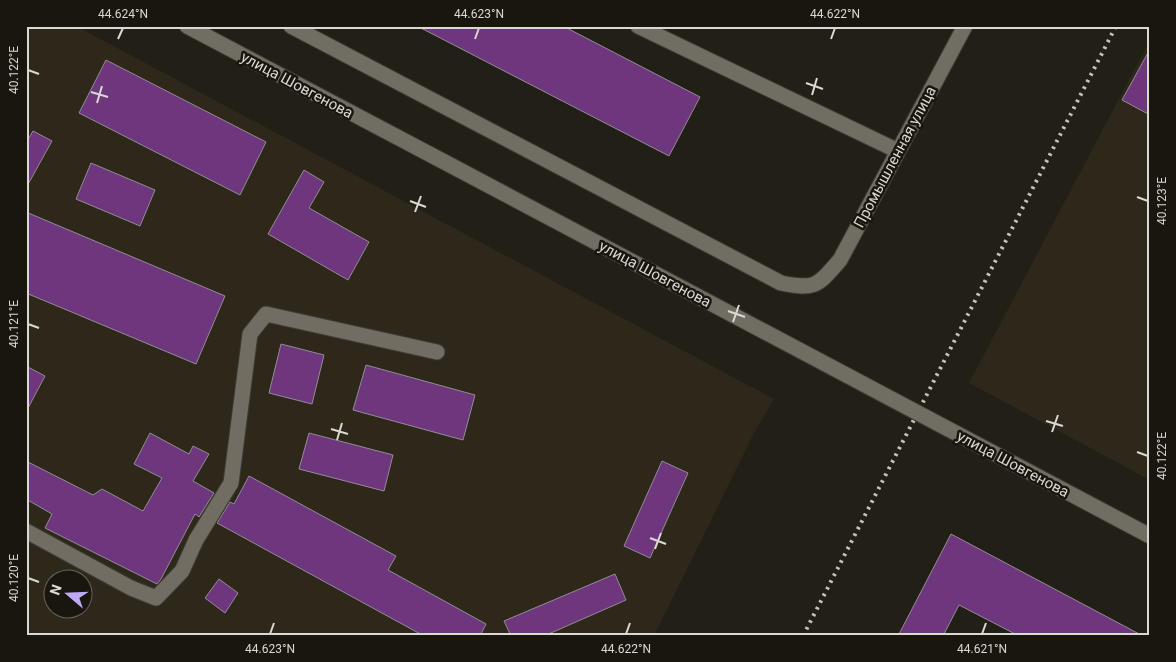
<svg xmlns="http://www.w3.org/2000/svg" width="1176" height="662" viewBox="0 0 1176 662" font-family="Roboto,sans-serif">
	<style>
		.built { fill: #2d281a; fill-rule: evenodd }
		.building { fill: #6d367d; stroke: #938c96 }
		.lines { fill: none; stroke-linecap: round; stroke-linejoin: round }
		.minor-casing { stroke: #3d3b35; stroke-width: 17 }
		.minor { stroke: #716d63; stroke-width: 15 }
		.rail { stroke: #c5c3bd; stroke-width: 4; stroke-dasharray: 2.5 5; stroke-linecap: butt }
		.minor-bridge-casing { stroke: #3d3b35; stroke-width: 17; stroke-linecap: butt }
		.minor-bridge { stroke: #716d63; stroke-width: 15 }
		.ticks { fill: none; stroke: #dad8d3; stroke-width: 2 }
		.labels { text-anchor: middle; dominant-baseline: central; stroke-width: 5; stroke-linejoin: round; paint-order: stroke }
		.street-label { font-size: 15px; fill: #dad8d3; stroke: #18160d }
		.neatline { fill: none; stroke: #dad8d3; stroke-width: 2 }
		.ticks-label { font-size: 12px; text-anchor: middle; fill: #dad8d3 }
	</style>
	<rect width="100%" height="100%" fill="#221f16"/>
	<g class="built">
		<path d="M 26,26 L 76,26 L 774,399 L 754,433 L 654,636 L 26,636 ZM 52,580 L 82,580 L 82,610 L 52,610 Z"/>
		<polygon points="1150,40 1150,480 969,383"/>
	</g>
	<g class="building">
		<polygon points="417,26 563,26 700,97 669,156"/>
		<polygon points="1150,49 1150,115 1122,100"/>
		<polygon points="106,60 266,142 240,195 79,113"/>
		<polygon points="33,131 52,141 26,188 26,143"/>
		<polygon points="91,163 155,190 140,226 76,199"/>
		<polygon points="304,170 324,182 309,208 369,242 348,280 268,234"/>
		<polygon points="26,212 225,296 196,364 26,293"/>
		<polygon points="281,344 324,355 312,404 269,393"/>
		<polygon points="366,365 475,395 463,440 353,410"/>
		<polygon points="26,366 45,376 26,412"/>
		<polygon points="150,433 189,454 193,446 209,454 193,481 214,493 199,517 195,514 161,579 157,584 45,528 52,514 26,499 26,461 93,495 102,489 143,511 162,478 134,464"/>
		<polygon points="309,433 393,455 384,491 299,469"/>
		<polygon points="662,461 688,473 650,558 624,546"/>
		<polygon points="249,476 396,556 388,570 486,624 480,636 424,636 217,523 230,502 234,504"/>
		<polygon points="951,534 1143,636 1019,636 959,605 943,636 898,636"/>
		<polygon points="615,574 626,600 544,636 511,636 504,621"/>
		<polygon points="219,579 238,593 225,613 205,598"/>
	</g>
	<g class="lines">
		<defs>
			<g id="minor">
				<polyline points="187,26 452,166"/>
				<path d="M 291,26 L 781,283 C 816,290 817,286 840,260 L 965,26"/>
				<polyline points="638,26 898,151"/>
				<polyline points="26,531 131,588 156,598 182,571 196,540 231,483 250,334 266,314 437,352"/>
			</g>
		</defs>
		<use href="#minor" class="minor-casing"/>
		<use href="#minor" class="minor"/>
		<polyline class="rail" points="803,636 1116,26"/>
		<defs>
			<polyline id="minor-bridge" points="452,166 1150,536"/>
		</defs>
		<use href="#minor-bridge" class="minor-bridge-casing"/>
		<use href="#minor-bridge" class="minor-bridge"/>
	</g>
	<path class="ticks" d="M 118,39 L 123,28M 475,39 L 479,28M 831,39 L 835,28M 28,70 L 39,74M 806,83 L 823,89M 91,92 L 108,97M 812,95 L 817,78M 97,103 L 102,86M 1137,197 L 1148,201M 410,201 L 426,207M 415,212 L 421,196M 728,311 L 745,317M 733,322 L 739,305M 28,324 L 39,328M 1046,421 L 1063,426M 331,429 L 348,434M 1052,432 L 1058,415M 337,440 L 342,423M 1137,452 L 1148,456M 650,538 L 666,544M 655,549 L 661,533M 28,578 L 39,582M 270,634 L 274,623M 626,634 L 630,623M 982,634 L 986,623"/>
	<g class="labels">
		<g class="street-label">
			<text transform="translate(297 85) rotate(28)">улица Шовгенова</text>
			<text transform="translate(895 157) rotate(-62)">Промышленная улица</text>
			<text transform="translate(655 274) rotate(28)">улица Шовгенова</text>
			<text transform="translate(1013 464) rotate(28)">улица Шовгенова</text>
		</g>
	</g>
	<rect width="1176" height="662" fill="none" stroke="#18160d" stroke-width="55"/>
	<g transform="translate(68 594) rotate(289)"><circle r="24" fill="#18160d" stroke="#66645c"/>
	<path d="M0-4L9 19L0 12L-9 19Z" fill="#bea9f5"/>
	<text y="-8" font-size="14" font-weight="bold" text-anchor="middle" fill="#dad8d3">N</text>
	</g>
	<rect x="28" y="28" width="1120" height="606" class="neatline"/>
	<g class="ticks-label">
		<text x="123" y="18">44.624°N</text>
		<text x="479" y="18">44.623°N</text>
		<text x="835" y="18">44.622°N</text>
		<text transform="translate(14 70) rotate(-90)" y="4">40.122°E</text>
		<text transform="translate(1162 201) rotate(-90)" y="4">40.123°E</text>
		<text transform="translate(14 324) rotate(-90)" y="4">40.121°E</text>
		<text transform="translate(1162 456) rotate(-90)" y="4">40.122°E</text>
		<text transform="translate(14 578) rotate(-90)" y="4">40.120°E</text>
		<text x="270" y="653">44.623°N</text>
		<text x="626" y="653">44.622°N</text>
		<text x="982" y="653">44.621°N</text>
	</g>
</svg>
